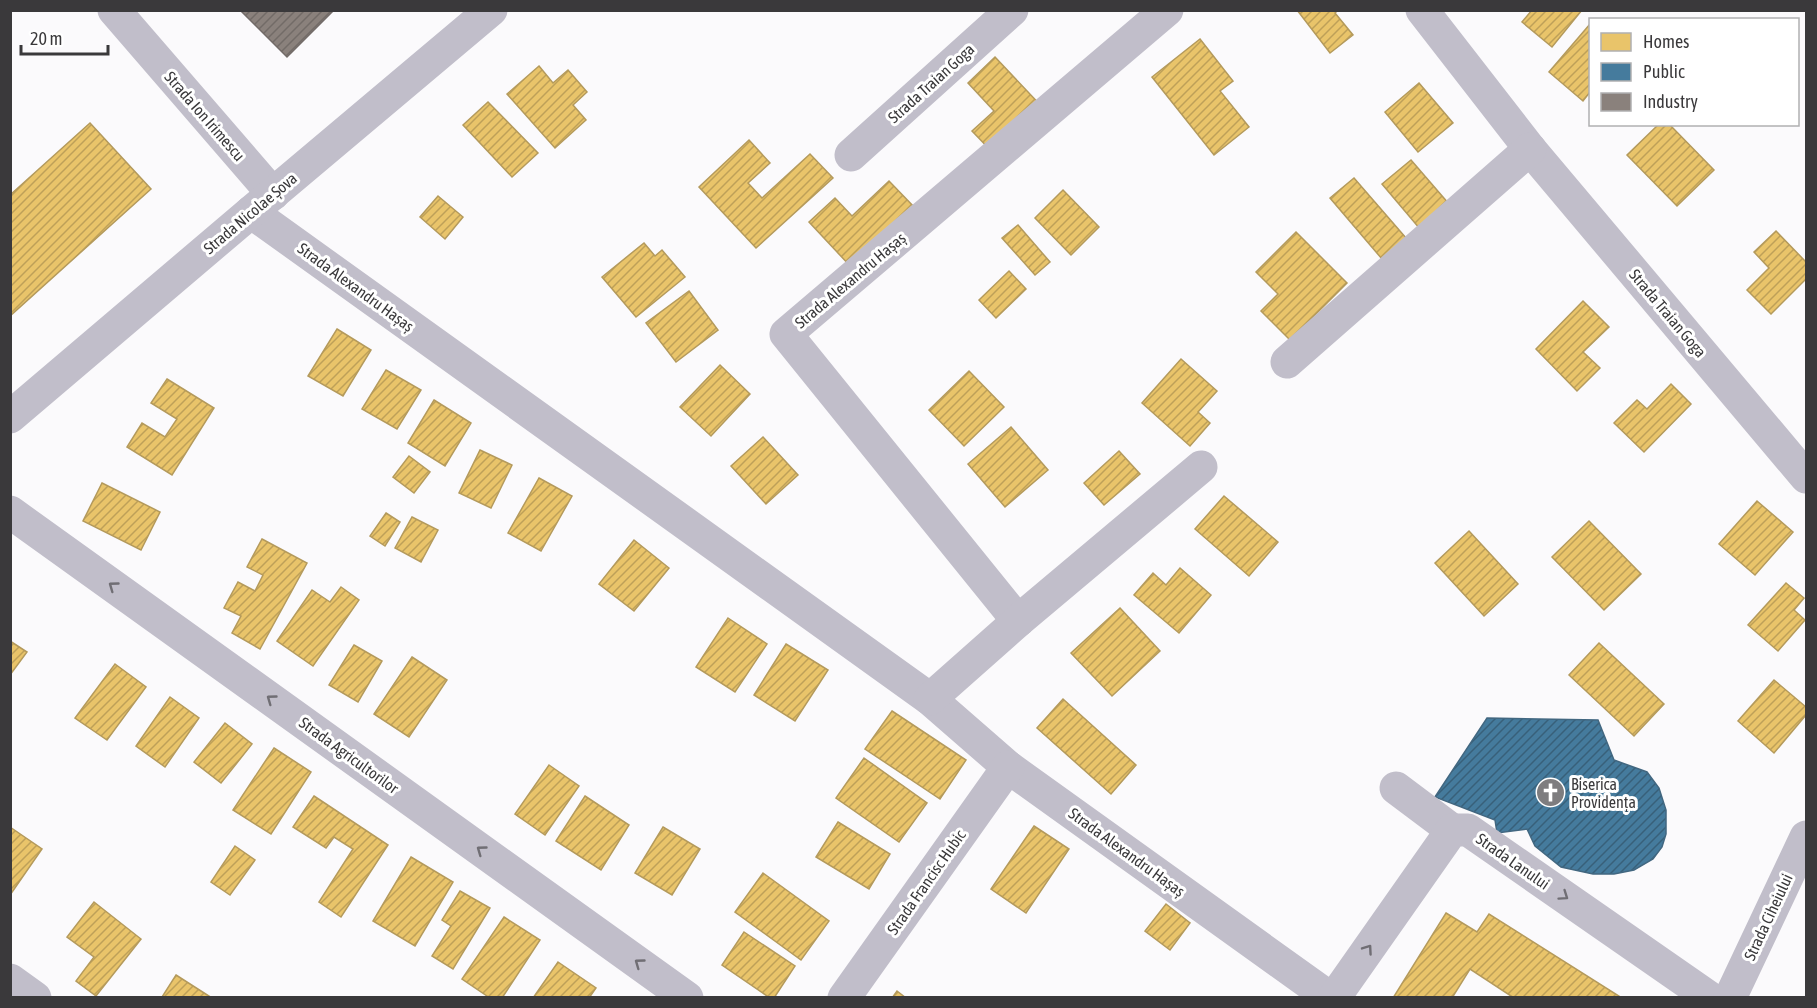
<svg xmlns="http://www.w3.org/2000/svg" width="1817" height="1008" viewBox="0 0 1817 1008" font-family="'Asap Condensed',sans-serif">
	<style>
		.homes { fill: url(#homes-hatch); stroke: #b49a5c; stroke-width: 1.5 }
		.public { fill: url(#public-hatch); stroke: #426780; stroke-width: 1.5 }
		.industry { fill: url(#industry-hatch); stroke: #726b68; stroke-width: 1.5 }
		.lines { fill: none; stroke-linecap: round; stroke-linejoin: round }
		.minor { stroke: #c1beca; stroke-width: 33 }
		.oneway { stroke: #706e74 }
		.labels { text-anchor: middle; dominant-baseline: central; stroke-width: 6; stroke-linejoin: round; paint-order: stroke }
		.street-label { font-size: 16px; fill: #3a393b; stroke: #fff }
		.poi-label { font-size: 16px; fill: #3a393b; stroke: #fff; text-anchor: start }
	</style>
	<defs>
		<pattern id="homes-hatch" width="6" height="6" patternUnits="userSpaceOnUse" patternTransform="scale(1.5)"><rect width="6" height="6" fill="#e9c46a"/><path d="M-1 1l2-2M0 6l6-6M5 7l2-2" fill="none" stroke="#bea058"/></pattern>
		<pattern id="public-hatch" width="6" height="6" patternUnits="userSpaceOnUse" patternTransform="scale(1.5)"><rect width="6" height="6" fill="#457b9d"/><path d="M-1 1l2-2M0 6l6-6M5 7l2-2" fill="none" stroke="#38607a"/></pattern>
		<pattern id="industry-hatch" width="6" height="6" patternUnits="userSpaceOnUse" patternTransform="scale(1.5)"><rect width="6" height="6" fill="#8a817c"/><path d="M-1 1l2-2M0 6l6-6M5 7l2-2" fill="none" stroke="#726b67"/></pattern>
	</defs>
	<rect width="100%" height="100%" fill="#fbfafc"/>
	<g class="homes">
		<polygon points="1297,10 1338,10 1335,13 1353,35 1330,53"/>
		<polygon points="1532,10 1582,10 1552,47 1522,22"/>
		<polygon points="1590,24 1590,92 1583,101 1549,72"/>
		<polygon points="1200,39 1233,81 1220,91 1249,127 1214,155 1152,77"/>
		<polygon points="995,57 1045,110 996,156 972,131 994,111 968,83"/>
		<polygon points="539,66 553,83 568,70 587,92 573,105 586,120 555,148 507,94"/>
		<polygon points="1419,83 1453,123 1418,152 1385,112"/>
		<polygon points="488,102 538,153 512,177 463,125"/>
		<polygon points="90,123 151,189 10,316 10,195"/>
		<polygon points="1659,124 1669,124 1714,170 1677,206 1627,155"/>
		<polygon points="749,140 770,163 748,183 762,198 810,154 833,178 756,248 699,187"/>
		<polygon points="1411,160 1449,204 1420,229 1382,184"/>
		<polygon points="1354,178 1406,238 1382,259 1330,198"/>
		<polygon points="889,181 916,209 852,268 809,222 835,198 852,216"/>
		<polygon points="1063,190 1099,227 1071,255 1035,218"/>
		<polygon points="438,196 463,217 445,239 420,217"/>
		<polygon points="1018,225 1050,262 1035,275 1002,238"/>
		<polygon points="1776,231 1806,262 1806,279 1771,314 1747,290 1769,268 1754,252"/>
		<polygon points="1296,232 1347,283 1290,340 1261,311 1278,294 1256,272"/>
		<polygon points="644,243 655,256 662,250 685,277 636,317 602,277"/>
		<polygon points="1009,271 1026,289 996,318 979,300"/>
		<polygon points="689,291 718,330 676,362 646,323"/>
		<polygon points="1583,301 1609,327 1583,352 1600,368 1577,391 1536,349"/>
		<polygon points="337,329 371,350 343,396 308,376"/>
		<polygon points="1181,359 1217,391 1198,412 1210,423 1190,446 1142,403"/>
		<polygon points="720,365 750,394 711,436 680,407"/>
		<polygon points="386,370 421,390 397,429 362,409"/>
		<polygon points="969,371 1004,407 964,446 929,410"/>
		<polygon points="167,379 214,408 172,475 127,447 142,423 165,437 177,419 151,403"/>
		<polygon points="1671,384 1691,404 1644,452 1614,423 1637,400 1647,409"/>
		<polygon points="434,400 471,423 445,466 408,443"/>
		<polygon points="1011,427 1048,470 1005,507 968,464"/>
		<polygon points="763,437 798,475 766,504 731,466"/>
		<polygon points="480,450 512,465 491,508 459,493"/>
		<polygon points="1119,451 1140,474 1104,505 1084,483"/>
		<polygon points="409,456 430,472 414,493 393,477"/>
		<polygon points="539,478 572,496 541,551 508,533"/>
		<polygon points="102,483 160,512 141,550 83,521"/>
		<polygon points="1224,496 1278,542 1249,576 1195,529"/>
		<polygon points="1757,501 1793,532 1755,575 1719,544"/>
		<polygon points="386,513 400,522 385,546 370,536"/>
		<polygon points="412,517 438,530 421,562 395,548"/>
		<polygon points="1589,521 1641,574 1604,610 1552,557"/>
		<polygon points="1469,531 1518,584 1484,616 1435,563"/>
		<polygon points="262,539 307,563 260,649 232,633 241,616 224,608 238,582 255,591 263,575 247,567"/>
		<polygon points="634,540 669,568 634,611 599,584"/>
		<polygon points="1180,568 1211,595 1179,633 1134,595 1153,573 1166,585"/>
		<polygon points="1786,583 1804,598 1794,610 1805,620 1778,651 1748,625"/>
		<polygon points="341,587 359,600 313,666 277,641 312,590 330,602"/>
		<polygon points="1120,608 1160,651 1112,696 1071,653"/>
		<polygon points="728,618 767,644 735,692 696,667"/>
		<polygon points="10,641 27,652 10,675"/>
		<polygon points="1599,643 1664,704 1634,736 1569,675"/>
		<polygon points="786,644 828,670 795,721 754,695"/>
		<polygon points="354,645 382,661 358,702 329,685"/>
		<polygon points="412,657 447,680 409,737 374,714"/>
		<polygon points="115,664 146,687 107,740 75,718"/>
		<polygon points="1774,680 1806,707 1806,715 1774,753 1738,721"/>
		<polygon points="170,697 199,718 165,767 136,746"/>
		<polygon points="1063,699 1136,765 1111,794 1037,728"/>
		<polygon points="892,711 966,760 940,799 865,749"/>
		<polygon points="225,723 252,744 221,783 194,762"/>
		<polygon points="274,748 311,772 271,834 233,810"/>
		<polygon points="864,758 927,803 899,842 836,798"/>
		<polygon points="549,765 579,786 545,835 515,814"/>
		<polygon points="314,796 388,845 341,917 319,902 353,849 334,837 326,848 293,827"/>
		<polygon points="585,796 629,825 601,870 556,841"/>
		<polygon points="838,822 890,854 869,889 816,857"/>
		<polygon points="1034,826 1069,849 1026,913 991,889"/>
		<polygon points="10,827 42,849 10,895"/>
		<polygon points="663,827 700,849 672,895 635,873"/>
		<polygon points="235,846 255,860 230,895 211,882"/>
		<polygon points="411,857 453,882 415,946 373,921"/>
		<polygon points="763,873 829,921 801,960 735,912"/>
		<polygon points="460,891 490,908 453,969 432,956 451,926 442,920"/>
		<polygon points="94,902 141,939 96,996 76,981 94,957 67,937"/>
		<polygon points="1166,904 1190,923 1170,950 1145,931"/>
		<polygon points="1446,913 1477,932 1489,914 1622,998 1514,998 1470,969 1452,998 1393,998"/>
		<polygon points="504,917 540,940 502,998 490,998 462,979"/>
		<polygon points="744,932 795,966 774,998 770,998 722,965"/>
		<polygon points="558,962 596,988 589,998 533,998"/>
		<polygon points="176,975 212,998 162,997"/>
		<polygon points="897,991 906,998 892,998"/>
	</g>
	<polygon class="public" points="1487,718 1598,720 1614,760 1647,772 1659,788 1666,810 1666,834 1662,847 1653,859 1634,870 1614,874 1593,874 1561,867 1535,846 1527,829 1497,833 1495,820 1435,797"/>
	<polygon class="industry" points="240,10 334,10 287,57"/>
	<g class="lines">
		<g class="minor">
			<polyline points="114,10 273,194"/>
			<polyline points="1422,10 1530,149 1806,477"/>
			<polyline points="851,155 1012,10"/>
			<polyline points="251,212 930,699 1008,767 1330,998"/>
			<polyline points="1287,362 1530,149"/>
			<polyline points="10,417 251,212 491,10"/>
			<polyline points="10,512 687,998"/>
			<polyline points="1018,621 786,334 1167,10"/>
			<polyline points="930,699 1018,621 1201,467"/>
			<polyline points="1396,788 1452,830"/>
			<polyline points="10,980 35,998"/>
			<polyline points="844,998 1008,767"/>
			<polyline points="1334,998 1452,830 1468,830 1710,998"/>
			<polyline points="1730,998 1806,837"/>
		</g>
	</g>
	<defs><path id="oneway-chevron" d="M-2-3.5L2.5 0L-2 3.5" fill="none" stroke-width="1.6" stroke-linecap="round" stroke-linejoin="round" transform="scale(1.5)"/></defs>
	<g class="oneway">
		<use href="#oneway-chevron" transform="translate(113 586) rotate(-144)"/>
		<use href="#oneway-chevron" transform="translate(271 699) rotate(-144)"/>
		<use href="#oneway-chevron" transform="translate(481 850) rotate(-144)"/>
		<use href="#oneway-chevron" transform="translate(1564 896) rotate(35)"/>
		<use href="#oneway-chevron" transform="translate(1368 949) rotate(-55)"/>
		<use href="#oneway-chevron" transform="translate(639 963) rotate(-144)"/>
	</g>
	<defs>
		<symbol id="church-disc" viewBox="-11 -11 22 22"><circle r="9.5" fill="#7e7d7f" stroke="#fff"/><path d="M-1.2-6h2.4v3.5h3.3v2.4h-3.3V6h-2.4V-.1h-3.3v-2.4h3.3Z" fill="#fff"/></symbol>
	</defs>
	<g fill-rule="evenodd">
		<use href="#church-disc" x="1534" y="776" width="33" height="33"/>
	</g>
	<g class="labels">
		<g class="street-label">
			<text transform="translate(931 83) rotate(-42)">Strada Traian Goga</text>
			<text transform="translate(205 116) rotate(49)">Strada Ion Irimescu</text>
			<text transform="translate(250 213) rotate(-40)">Strada Nicolae Șova</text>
			<text transform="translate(850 280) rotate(-40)">Strada Alexandru Hașaș</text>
			<text transform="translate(356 287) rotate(36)">Strada Alexandru Hașaș</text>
			<text transform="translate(1668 313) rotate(50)">Strada Traian Goga</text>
			<text transform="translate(349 755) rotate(36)">Strada Agricultorilor</text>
			<text transform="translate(1127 852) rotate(36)">Strada Alexandru Hașaș</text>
			<text transform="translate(1513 861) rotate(35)">Strada Lanului</text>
			<text transform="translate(926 882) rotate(-55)">Strada Francisc Hubic</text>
			<text transform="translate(1768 917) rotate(-65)">Strada Ciheiului</text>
		</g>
		<g class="poi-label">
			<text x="1571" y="784">Biserica<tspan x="1571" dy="18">Providența</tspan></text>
		</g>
	</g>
	<rect width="1817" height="1008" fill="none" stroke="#3a393b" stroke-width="24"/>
	<rect x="1589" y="18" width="210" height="108" fill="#ffffff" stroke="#b0b0b1" stroke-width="1.5"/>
	<rect x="1601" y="33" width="30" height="18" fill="#e9c46a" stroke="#b0b0b1" stroke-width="1.5"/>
	<text x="1643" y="48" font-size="18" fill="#3a393b">Homes</text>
	<rect x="1601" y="63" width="30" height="18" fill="#457b9d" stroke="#b0b0b1" stroke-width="1.5"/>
	<text x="1643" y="78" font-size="18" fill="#3a393b">Public</text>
	<rect x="1601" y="93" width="30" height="18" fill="#8a817c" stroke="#b0b0b1" stroke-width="1.5"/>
	<text x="1643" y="108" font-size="18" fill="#3a393b">Industry</text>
	<path d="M21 45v9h87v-9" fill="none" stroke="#3a393b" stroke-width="3"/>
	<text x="30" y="45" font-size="18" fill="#3a393b" stroke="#ffffff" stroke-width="4.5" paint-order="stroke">20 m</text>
</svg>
